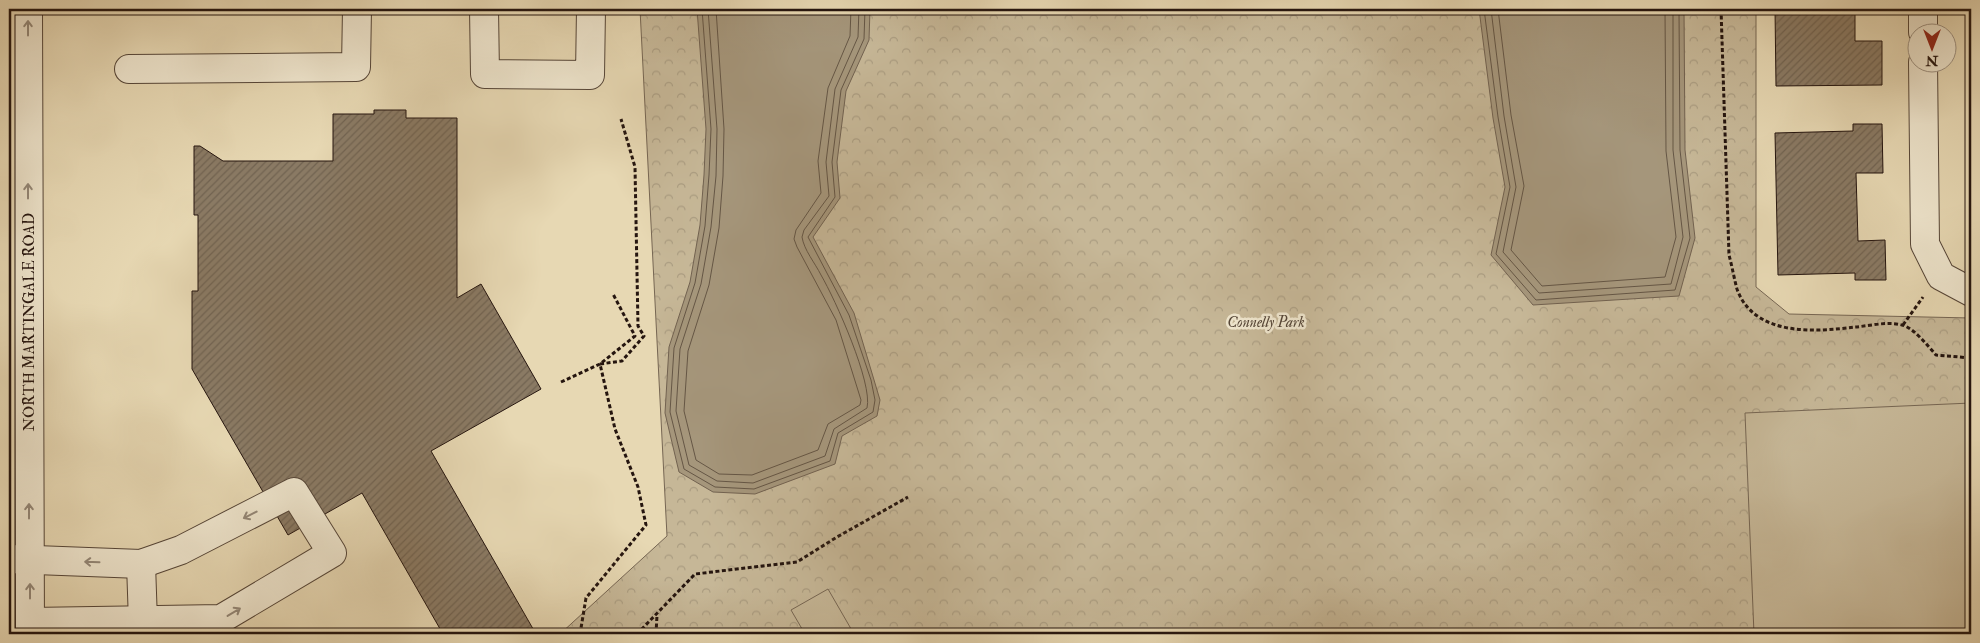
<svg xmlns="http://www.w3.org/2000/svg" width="1980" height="643" viewBox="0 0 1980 643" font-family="'IM FELL Double Pica',serif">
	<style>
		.park { fill: url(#park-crowns); stroke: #766653 }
		.garden { fill: #c6b797; stroke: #766653 }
		.water { fill: #a5967b; stroke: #726250 }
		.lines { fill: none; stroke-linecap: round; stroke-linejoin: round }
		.shore { stroke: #655645; stroke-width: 1 }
		.building { fill: url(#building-hatch); stroke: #25150f }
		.minor-casing { stroke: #564638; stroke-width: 30 }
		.path { stroke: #25150f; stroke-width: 3; stroke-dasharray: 4 2.5; stroke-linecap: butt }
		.minor { stroke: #efe6ce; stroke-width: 28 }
		.oneway { stroke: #948878 }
		.labels { text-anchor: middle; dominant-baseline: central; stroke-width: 5; stroke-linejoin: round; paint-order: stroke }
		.street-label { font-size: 15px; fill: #25150f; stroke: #efe6ce }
		.park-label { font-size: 15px; font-style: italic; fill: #554638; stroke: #efe6ce }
	</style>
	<defs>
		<pattern id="park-crowns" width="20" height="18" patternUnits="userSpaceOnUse" patternTransform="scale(1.25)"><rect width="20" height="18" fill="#c6b797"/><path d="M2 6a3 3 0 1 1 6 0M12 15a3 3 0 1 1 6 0" fill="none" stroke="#aa9c81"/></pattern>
		<pattern id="building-hatch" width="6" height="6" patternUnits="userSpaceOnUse" patternTransform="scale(1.25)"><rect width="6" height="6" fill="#8a7a64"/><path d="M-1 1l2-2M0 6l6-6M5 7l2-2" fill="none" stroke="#716351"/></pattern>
	</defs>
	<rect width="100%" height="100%" fill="#e7d8b3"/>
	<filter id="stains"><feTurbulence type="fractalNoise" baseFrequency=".004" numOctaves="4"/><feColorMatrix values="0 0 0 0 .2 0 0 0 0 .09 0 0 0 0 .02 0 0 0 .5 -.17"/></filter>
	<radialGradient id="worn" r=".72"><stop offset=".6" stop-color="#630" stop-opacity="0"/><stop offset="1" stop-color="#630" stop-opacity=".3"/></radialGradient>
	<polygon class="park" points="640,9 1756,9 1756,287 1789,314 1971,318 1971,634 560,634 667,536"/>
	<g class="garden">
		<polygon points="1971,403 1971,634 1754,634 1745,413"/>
		<polygon points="828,589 854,634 805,634 791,610"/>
	</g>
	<g class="water">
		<polygon points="697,9 870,9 869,40 846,91 837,162 840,198 813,237 854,313 880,400 877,416 842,436 835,464 755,494 713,492 679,472 665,413 669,347 690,282 700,225 704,175 706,129"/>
		<polygon points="1479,9 1684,9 1685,150 1695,238 1679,296 1533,305 1491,255 1505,187 1493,118"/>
	</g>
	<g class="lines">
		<g class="shore">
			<polyline points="702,9 711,129 709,175 705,226 695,283 674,348 670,412 684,469 715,487 754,489 830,461 838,433 873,412 875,400 871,380 849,315 808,237 835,197 832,162 841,90 864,39 865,9"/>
			<path d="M 708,9 L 717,129 L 716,176 L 711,227 L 701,284 L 680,349 L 676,411 L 689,465 L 717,481 L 753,483 L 825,456 L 834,429 L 867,408 C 873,383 835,299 821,275 C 815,263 804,250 802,237 L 804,230 L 829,196 L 826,162 L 835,89 L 858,37 L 859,9"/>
			<polyline points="716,9 724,129 723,176 719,228 709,285 688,351 684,411 696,460 719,474 752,475 818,450 828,424 860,405 861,400 836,320 797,247 794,239 796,230 821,193 818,161 828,88 850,36 851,9"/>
			<polyline points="1484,9 1498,117 1510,187 1496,254 1536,300 1675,290 1690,238 1680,150 1679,9"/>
			<polyline points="1491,9 1504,116 1516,187 1503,252 1539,293 1671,284 1683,237 1673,150 1673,9"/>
			<polyline points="1498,9 1511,115 1524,186 1511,250 1542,286 1665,277 1676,237 1666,151 1665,9"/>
		</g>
	</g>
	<g class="building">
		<polygon points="1775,9 1855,9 1855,41 1882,41 1882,85 1776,86"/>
		<polygon points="374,110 406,110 406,118 457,118 457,298 481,284 541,389 431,451 536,634 443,634 362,493 288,535 192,369 192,291 198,291 198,215 194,215 194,146 200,146 223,161 333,161 333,114 374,114"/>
		<polygon points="1853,124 1882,124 1883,173 1856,173 1858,241 1885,240 1886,280 1855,280 1855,273 1778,275 1775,133 1853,131"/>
	</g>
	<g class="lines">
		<defs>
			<g id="minor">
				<polyline points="28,9 30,634"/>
				<polyline points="484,9 485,74 590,75 591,9"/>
				<polyline points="1923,9 1923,32"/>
				<polyline points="1923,62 1925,244 1941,276 1971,292"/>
				<polyline points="129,69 356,67 357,9"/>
				<polyline points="9,559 141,564 181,550 294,492 332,553 221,619 30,622"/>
				<polyline points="141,564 143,622"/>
			</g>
		</defs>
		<use href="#minor" class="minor-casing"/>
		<g class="path">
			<path d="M 1721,9 L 1729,255 C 1732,266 1734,278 1737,289 C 1754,337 1816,332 1855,327 C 1870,326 1887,321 1902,325 C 1914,328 1927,345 1936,355 L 1971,358"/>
			<polyline points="1903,325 1923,297"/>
			<polyline points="561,382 600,364 635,336 613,294"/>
			<polyline points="580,634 586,598 646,525 638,487 615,429 600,364 622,361 644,336 638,326 635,167 621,119"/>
			<polyline points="637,634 695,574 797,562 837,537 908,497"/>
			<polyline points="656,634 657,615"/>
		</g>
		<use href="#minor" class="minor"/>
	</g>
	<defs><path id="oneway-shaft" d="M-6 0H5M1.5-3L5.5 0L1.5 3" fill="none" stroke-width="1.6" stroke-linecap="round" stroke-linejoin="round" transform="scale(1.25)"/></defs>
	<g class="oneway">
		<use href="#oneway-shaft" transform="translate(28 28) rotate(-90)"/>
		<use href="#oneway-shaft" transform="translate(28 191) rotate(-90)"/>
		<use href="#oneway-shaft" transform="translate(29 511) rotate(-90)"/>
		<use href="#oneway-shaft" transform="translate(250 515) rotate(153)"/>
		<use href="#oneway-shaft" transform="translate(92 562) rotate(-178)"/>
		<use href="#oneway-shaft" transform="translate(30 591) rotate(-90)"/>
		<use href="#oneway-shaft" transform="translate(234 612) rotate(-31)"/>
	</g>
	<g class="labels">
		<g class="street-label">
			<text transform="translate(29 322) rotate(-90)">NORTH MARTINGALE ROAD</text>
		</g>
		<g class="park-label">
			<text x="1266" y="322">Connelly Park</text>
		</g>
	</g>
	<rect width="1980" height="643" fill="none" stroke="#e7d8b3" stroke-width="30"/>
	<rect x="10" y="10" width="1960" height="623" fill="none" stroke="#25150f" stroke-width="2.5"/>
	<rect x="15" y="15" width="1950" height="613" fill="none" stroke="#25150f"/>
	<g transform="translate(1932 48) rotate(180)"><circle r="24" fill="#efe6ce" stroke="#9e9282"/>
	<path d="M0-4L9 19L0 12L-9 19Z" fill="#8f2418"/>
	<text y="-8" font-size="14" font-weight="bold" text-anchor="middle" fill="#25150f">N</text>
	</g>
	<rect width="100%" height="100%" filter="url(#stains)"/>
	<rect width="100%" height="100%" fill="url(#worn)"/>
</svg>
